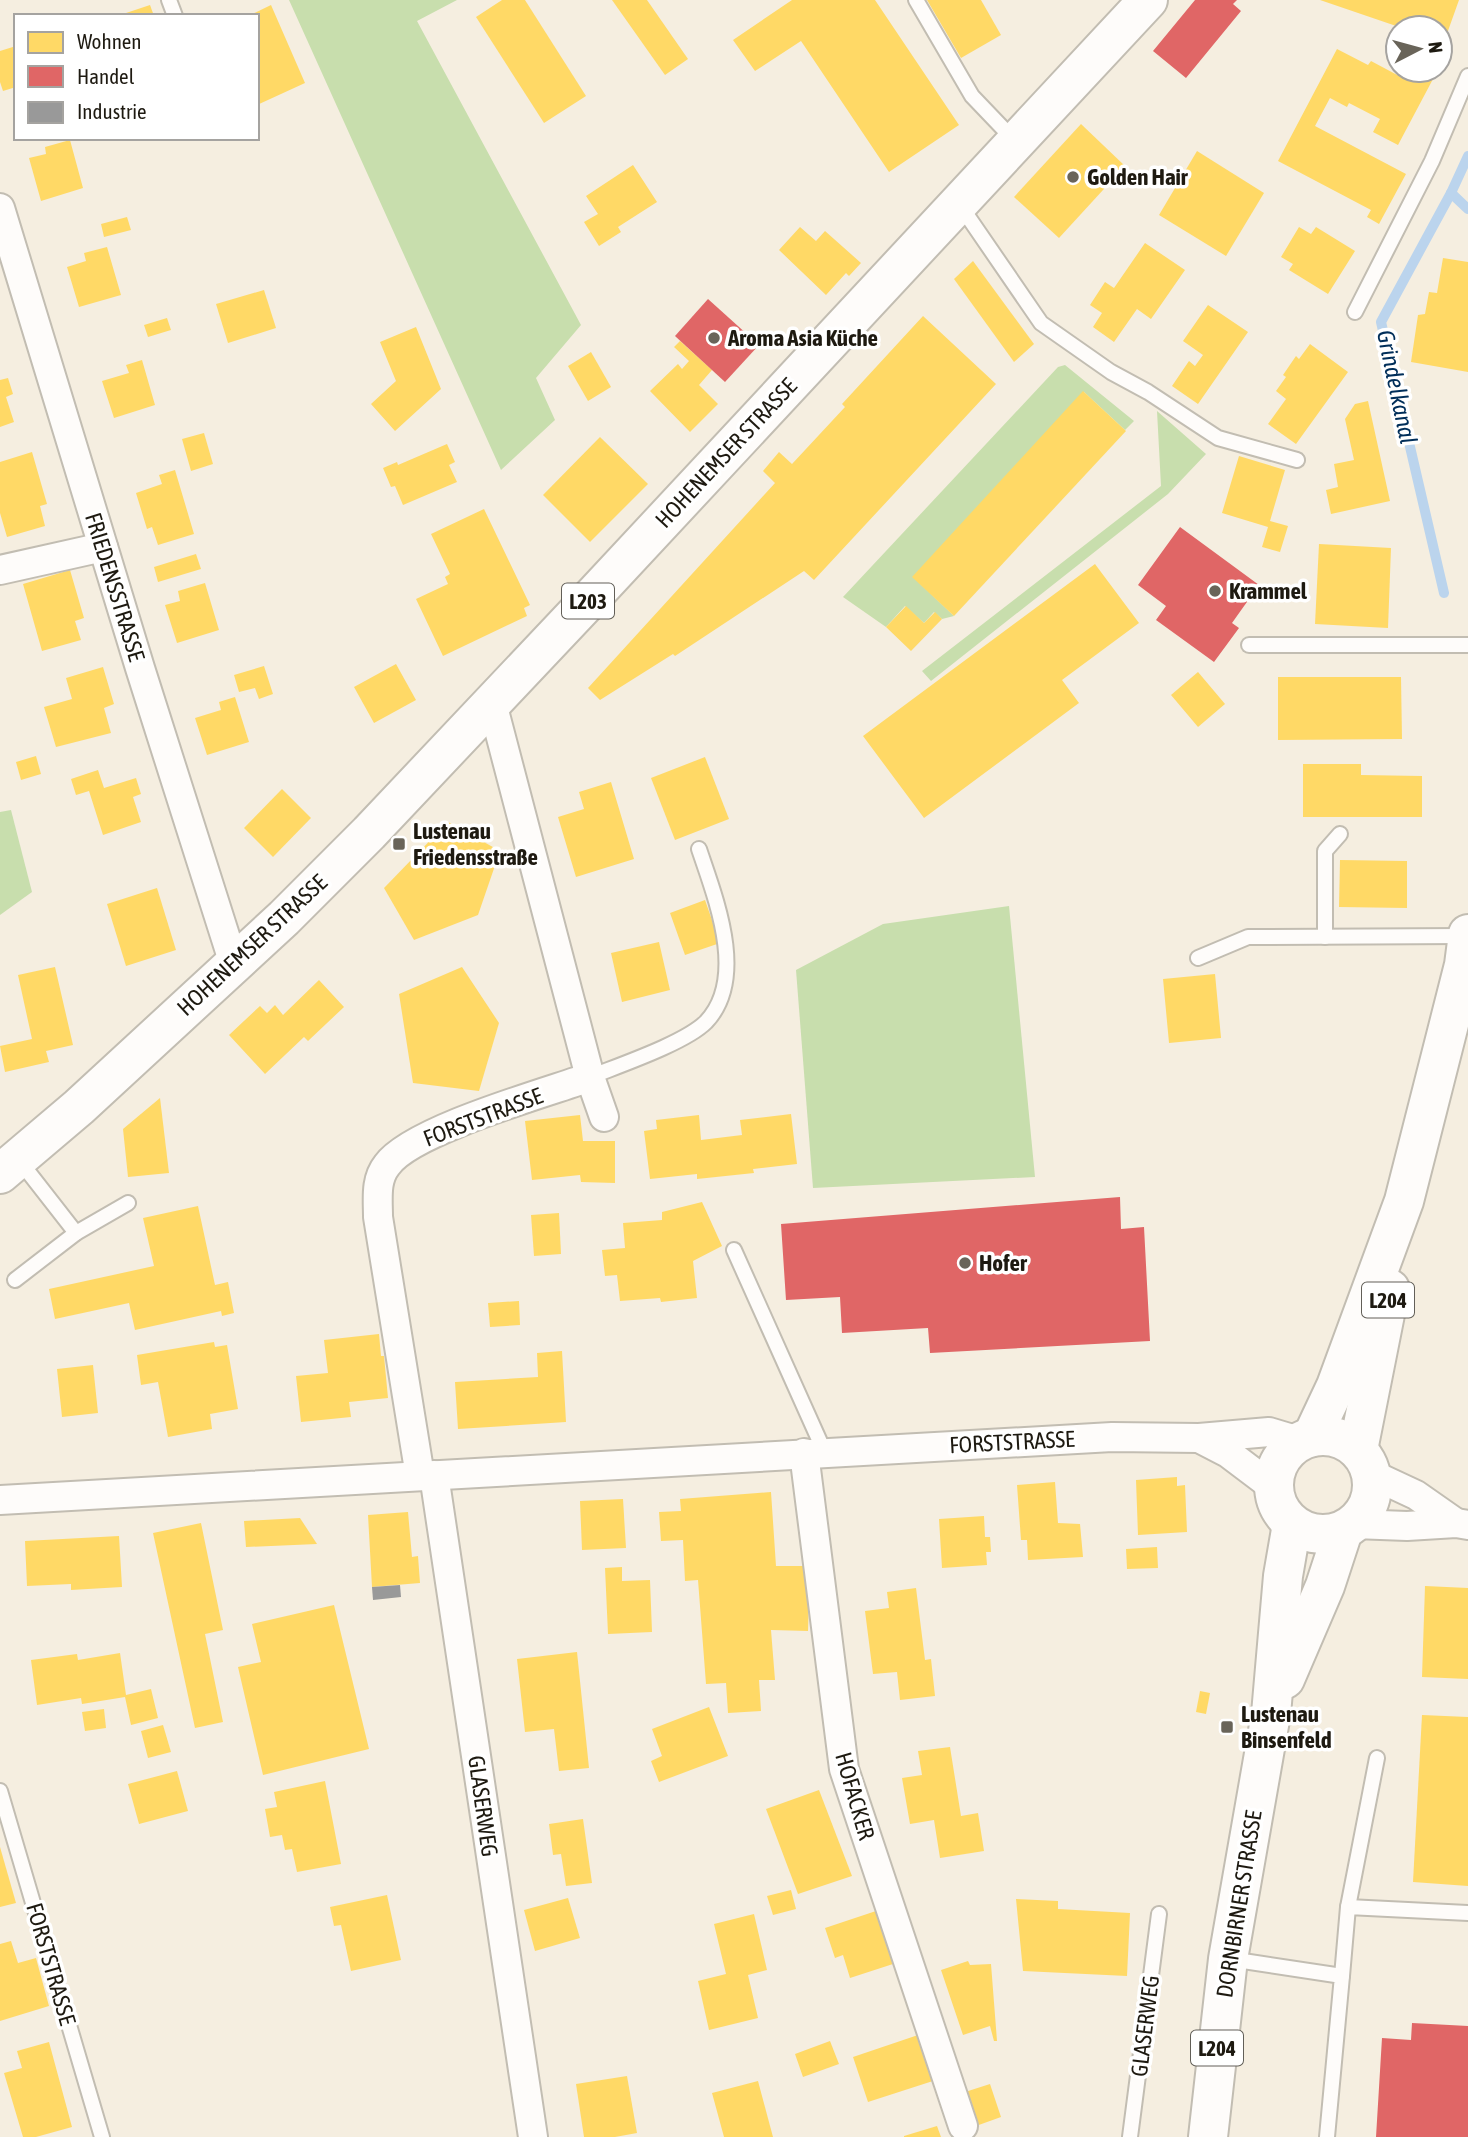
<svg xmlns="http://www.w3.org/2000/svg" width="1468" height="2137" viewBox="0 0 1468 2137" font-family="'Asap Condensed',sans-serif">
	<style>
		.green { fill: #c8dead }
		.homes { fill: #ffd966 }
		.shops { fill: #e06666 }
		.industry { fill: #999 }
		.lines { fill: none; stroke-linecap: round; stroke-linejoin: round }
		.stream { stroke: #bbd4ed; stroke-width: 10 }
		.lane-casing { stroke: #c2bdb2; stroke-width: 18 }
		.street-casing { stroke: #c2bdb2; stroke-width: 32 }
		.primary-casing { stroke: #c2bdb2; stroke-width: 42 }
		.lane { stroke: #fefcfa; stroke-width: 14 }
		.street { stroke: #fefcfa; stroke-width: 28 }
		.primary { stroke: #fefcfa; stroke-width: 38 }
		.poi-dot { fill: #696459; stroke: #fff; stroke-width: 2.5 }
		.labels { text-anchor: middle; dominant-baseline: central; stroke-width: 7; stroke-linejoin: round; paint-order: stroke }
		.shield { fill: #fff; stroke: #625f58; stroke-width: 2 }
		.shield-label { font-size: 21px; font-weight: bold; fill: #1e1a11 }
		.poi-label { font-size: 23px; font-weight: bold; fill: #1e1a11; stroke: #fff; text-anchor: start }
		.street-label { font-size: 23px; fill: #1e1a11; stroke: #fff }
		.water-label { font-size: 24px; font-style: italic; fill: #002e59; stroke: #fff }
	</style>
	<rect width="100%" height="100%" fill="#f5eee0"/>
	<g class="green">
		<polygon points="289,0 457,0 417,21 581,325 536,378 555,420 501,470"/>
		<polygon points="1065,365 1134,421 1125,430 1084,392 913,577 954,616 942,619 934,612 924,623 905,606 886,627 843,597 1058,367"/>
		<polygon points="1157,411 1206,454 1168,494 931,681 922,671 1161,486"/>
		<polygon points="11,810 32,892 0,915 0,812"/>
		<polygon points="1009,906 1035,1177 813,1188 796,970 883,924"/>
	</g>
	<g class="homes">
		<polygon points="502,0 525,0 586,96 544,123 476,17"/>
		<polygon points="612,0 647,0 688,59 665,75"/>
		<polygon points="792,0 875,0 959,125 889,172 801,41 755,71 733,40"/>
		<polygon points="927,0 981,0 1001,35 961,58"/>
		<polygon points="1320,0 1459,0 1444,42 1440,41 1440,28 1402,28"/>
		<polygon points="150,5 154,16 120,16 120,15"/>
		<polygon points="271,5 305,83 257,105 257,16 248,16"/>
		<polygon points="16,46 16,87 3,91 0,82 0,51"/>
		<polygon points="1337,49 1368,65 1371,61 1401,77 1405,70 1417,70 1433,79 1398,145 1373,132 1380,119 1349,103 1347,107 1330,98 1315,126 1406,174 1379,224 1367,217 1371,210 1278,161"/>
		<polygon points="1081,124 1125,166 1059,238 1014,197"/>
		<polygon points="70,140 83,188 41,201 29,158 46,154 45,147"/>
		<polygon points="1197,151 1264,193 1226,256 1159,215"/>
		<polygon points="633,165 657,202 618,227 621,232 599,246 584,222 598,214 586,196"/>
		<polygon points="127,217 131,230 104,237 101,224"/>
		<polygon points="800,227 816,241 825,231 861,263 849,276 846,273 826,295 779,250"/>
		<polygon points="1299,227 1311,234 1316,227 1355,251 1328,294 1289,270 1293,264 1281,257"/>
		<polygon points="1145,243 1185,270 1151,319 1137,309 1114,342 1093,327 1102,313 1090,305 1105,282 1114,288"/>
		<polygon points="107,247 121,295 79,307 67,267 86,261 84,253"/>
		<polygon points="1443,258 1468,262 1468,372 1411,362 1418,315 1425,314 1429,292 1437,293"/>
		<polygon points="973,261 1034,344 1014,362 954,279"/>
		<polygon points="264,290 276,328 228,343 216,304"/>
		<polygon points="1208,305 1248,332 1198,404 1172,386 1189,361 1195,366 1203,355 1183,341"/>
		<polygon points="923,316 996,384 814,580 804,571 675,656 673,654 600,700 588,688 775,483 763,471 779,452 792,464 845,407 842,404"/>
		<polygon points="167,318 171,330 148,337 144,325"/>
		<polygon points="416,327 441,389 395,431 371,404 396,381 380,342"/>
		<polygon points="680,341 712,370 699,385 718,404 690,432 650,391 678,364 682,369 689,361 674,347"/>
		<polygon points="1310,344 1348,372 1296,444 1268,424 1286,399 1276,391 1286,377 1283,375 1296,356 1299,359"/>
		<polygon points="591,352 611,387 588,401 568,366"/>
		<polygon points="142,360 155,405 114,418 102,381 129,373 126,365"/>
		<polygon points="8,378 13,394 6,397 14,422 0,427 0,380"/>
		<polygon points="1083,391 1126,431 954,616 912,577"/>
		<polygon points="1368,401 1390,501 1331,514 1326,490 1338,487 1334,464 1354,460 1345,419 1355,404"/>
		<polygon points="204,433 213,464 191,471 182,439"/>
		<polygon points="600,437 648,484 590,542 543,495"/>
		<polygon points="447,444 455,462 449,465 457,482 403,505 395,486 391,487 383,468 397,462 398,465"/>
		<polygon points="32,452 47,504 40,506 45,526 7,537 0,513 0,462"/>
		<polygon points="1239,456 1285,470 1270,521 1288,526 1280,552 1262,547 1268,527 1222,513"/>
		<polygon points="175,470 194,534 158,545 152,527 147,529 136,493 162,484 159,475"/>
		<polygon points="484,509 530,605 524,608 527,616 443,656 416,599 448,584 445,577 450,574 431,534"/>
		<polygon points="1319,544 1391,548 1388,628 1315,624"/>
		<polygon points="196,554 201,569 158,582 154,567"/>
		<polygon points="1095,564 1139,623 1062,680 1079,703 924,818 863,736"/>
		<polygon points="70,570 84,618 75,621 81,640 42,651 23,584"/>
		<polygon points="205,583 219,630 177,643 165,605 180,601 178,591"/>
		<polygon points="906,606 924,623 935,612 942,619 911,651 886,627"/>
		<polygon points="396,664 416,700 374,723 354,687"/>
		<polygon points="264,666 273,694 259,699 255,688 239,692 234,675"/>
		<polygon points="103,667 114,704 104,708 111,733 56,747 44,707 72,699 66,678"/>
		<polygon points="1198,672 1225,704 1198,727 1171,695"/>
		<polygon points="1278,677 1401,677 1402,739 1278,740"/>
		<polygon points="235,697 249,742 207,755 195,718 221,710 219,702"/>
		<polygon points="36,756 41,774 21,780 16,762"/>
		<polygon points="705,757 729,819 675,840 651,778"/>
		<polygon points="1303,764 1361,764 1361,775 1422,776 1422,817 1303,817"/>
		<polygon points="98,770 104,788 136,778 141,794 133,797 141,822 103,835 89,791 76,795 71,779"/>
		<polygon points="611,782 634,859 576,877 558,817 584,809 579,792"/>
		<polygon points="282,789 311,818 273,857 244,828"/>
		<polygon points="448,822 500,851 478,915 414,940 384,888"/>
		<polygon points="1340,860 1407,861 1407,908 1339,907"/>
		<polygon points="157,888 176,950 126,966 107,904"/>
		<polygon points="705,900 720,943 685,955 670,913"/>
		<polygon points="659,942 670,990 622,1002 611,953"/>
		<polygon points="55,967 73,1045 46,1051 49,1062 5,1072 0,1046 32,1039 18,975"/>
		<polygon points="462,967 499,1023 479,1091 413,1083 399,994"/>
		<polygon points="1215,974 1221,1038 1169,1043 1163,979"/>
		<polygon points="319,980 344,1007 308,1041 304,1037 265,1074 229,1035 260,1006 267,1013 275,1005 283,1015"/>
		<polygon points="160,1098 169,1173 128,1177 123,1129"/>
		<polygon points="791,1114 797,1164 753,1169 754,1173 697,1179 697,1174 650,1179 644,1131 657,1129 656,1120 699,1115 701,1140 742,1135 740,1120"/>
		<polygon points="580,1115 583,1141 615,1141 615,1183 581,1182 580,1175 532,1180 525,1121"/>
		<polygon points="702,1202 722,1246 693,1261 697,1298 661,1302 660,1298 620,1301 617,1275 605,1276 602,1250 625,1248 623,1223 662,1220 662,1212"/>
		<polygon points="198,1206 215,1285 228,1282 234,1313 222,1316 221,1311 135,1330 129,1303 55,1319 49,1289 154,1266 143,1218"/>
		<polygon points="559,1213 561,1254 534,1256 531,1215"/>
		<polygon points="519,1301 520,1325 490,1327 488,1303"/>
		<polygon points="379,1334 381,1356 384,1356 388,1398 349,1402 351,1417 301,1422 296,1376 328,1373 324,1340"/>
		<polygon points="214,1342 215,1347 227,1345 238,1409 210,1414 212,1429 168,1437 158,1382 141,1385 137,1355"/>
		<polygon points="562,1351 566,1422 458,1429 455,1382 538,1377 537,1353"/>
		<polygon points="93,1365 98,1413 62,1417 57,1369"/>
		<polygon points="1177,1477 1177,1486 1185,1485 1187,1532 1138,1535 1136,1480"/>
		<polygon points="1055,1482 1058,1523 1080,1524 1083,1557 1028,1560 1027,1540 1021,1540 1017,1485"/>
		<polygon points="771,1492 776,1566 810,1566 808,1631 771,1630 775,1680 759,1680 761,1711 728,1713 726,1683 706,1684 698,1580 685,1581 683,1540 661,1541 659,1512 681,1511 680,1499"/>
		<polygon points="623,1499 626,1548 582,1550 580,1501"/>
		<polygon points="408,1512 412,1557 418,1556 420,1583 372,1587 368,1515"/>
		<polygon points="984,1516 985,1537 990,1537 991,1552 986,1552 987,1565 942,1568 939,1519"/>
		<polygon points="300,1518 317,1544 246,1547 244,1521"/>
		<polygon points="201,1523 223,1630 205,1634 223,1722 195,1728 153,1533"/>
		<polygon points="119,1536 122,1587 71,1590 71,1584 27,1586 25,1541"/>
		<polygon points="1157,1547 1158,1568 1127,1569 1126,1549"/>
		<polygon points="622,1567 622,1581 650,1580 652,1632 608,1634 605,1568"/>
		<polygon points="1425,1586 1468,1588 1468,1679 1422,1677"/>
		<polygon points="916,1588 925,1660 931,1659 935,1696 900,1700 897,1672 873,1674 865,1611 889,1608 887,1592"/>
		<polygon points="334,1605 369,1749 263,1775 238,1667 261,1662 252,1624"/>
		<polygon points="577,1652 589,1768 559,1771 554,1729 525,1732 517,1659"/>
		<polygon points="120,1653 126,1695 151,1689 158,1718 131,1725 125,1697 82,1704 81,1698 37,1705 31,1660 77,1654 78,1660"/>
		<polygon points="1200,1691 1210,1693 1206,1714 1196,1712"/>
		<polygon points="709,1707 728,1756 659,1782 651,1761 662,1756 652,1729"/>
		<polygon points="104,1709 106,1728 85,1731 82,1712"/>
		<polygon points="1422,1715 1468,1717 1468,1886 1413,1882"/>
		<polygon points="163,1725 171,1752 148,1758 141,1731"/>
		<polygon points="950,1747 961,1816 978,1813 984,1851 940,1858 934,1820 910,1824 902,1778 922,1775 918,1751"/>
		<polygon points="177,1771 188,1811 139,1824 128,1784"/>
		<polygon points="325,1781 341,1864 297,1872 292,1849 285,1850 282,1835 270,1837 265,1809 277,1807 274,1792"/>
		<polygon points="819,1790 852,1876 798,1894 766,1809"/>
		<polygon points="583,1819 592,1883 566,1886 561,1854 553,1855 549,1824"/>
		<polygon points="0,1847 16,1903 0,1907"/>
		<polygon points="791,1890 796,1909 773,1915 767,1896"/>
		<polygon points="387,1895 401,1960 351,1971 341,1925 334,1926 330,1907"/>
		<polygon points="568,1898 580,1938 535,1951 524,1910"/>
		<polygon points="1016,1899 1058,1901 1058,1909 1130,1913 1127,1976 1023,1971"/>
		<polygon points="876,1911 893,1964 850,1978 843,1955 835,1958 825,1928"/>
		<polygon points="754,1914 767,1970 748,1975 758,2018 709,2030 698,1981 726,1974 714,1924"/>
		<polygon points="11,1941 18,1963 36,1958 49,2006 0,2021 0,1944"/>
		<polygon points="968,1961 970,1965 991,1964 997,2041 994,2041 990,2026 963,2035 941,1970"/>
		<polygon points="921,2034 936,2080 868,2102 853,2057"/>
		<polygon points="830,2041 839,2064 803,2077 795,2054"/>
		<polygon points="49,2042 72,2127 36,2137 23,2137 4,2073 22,2068 17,2051"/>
		<polygon points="627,2076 637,2133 615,2137 584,2137 576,2084"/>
		<polygon points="758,2081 773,2137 724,2137 712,2093"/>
		<polygon points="990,2084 1001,2117 976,2126 965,2092"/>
		<polygon points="937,2126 941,2137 904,2137 904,2136"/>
	</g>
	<g class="shops">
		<polygon points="1195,0 1237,0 1233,4 1241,11 1186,78 1153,51"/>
		<polygon points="708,299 759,345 725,382 675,336"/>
		<polygon points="1180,527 1259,585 1232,623 1239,628 1214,662 1156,620 1166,606 1138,585"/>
		<polygon points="1120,1197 1121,1229 1144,1227 1150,1341 930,1353 928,1328 842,1333 840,1297 786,1300 781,1224"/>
		<polygon points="1412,2023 1468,2026 1468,2137 1376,2137 1382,2038 1411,2040"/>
	</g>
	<polygon class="industry" points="400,1585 401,1597 373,1600 372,1587"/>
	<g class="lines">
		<g class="stream">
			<polyline points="1451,193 1468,209"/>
			<polyline points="1444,593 1381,322 1451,193 1468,156"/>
		</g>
		<defs>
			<g id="lane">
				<polyline points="169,0 175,16"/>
				<polyline points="916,0 972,96 1015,141"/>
				<polyline points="960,205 1041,323 1111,372 1148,392 1218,438 1297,460"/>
				<polyline points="1355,312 1432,161 1468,76"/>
				<polyline points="1249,645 1468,645"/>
				<polyline points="1325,937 1325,851 1340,834"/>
				<polyline points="1198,958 1248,937 1465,936"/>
				<path d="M 590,1077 C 620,1065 685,1043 706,1022 C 748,978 715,897 699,849"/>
				<polyline points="19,1160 76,1233"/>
				<polyline points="734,1250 825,1453"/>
				<polyline points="15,1280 76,1233 128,1203"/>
				<polyline points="0,1791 102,2137"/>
				<polyline points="1348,1907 1377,1758"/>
				<polyline points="1230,1959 1342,1976 1327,2137"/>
				<polyline points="1342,1976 1348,1907 1468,1913"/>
				<polyline points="1130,2137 1159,1914"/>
			</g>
			<g id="street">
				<polyline points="0,208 140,668 234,964"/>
				<polyline points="0,570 103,547"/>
				<polyline points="492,703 590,1077 604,1117"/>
				<polyline points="1199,1438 1228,1453 1273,1487"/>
				<polyline points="804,1453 844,1769 963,2126"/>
				<polyline points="1371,1474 1416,1495 1456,1523"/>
				<polyline points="434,1475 533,2137"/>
				<path d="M 420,1476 L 378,1217 C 378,1199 375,1180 387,1165 C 412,1130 545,1093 590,1077"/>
				<polyline points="0,1500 1112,1437 1199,1438 1269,1432 1299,1441"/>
				<polyline points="1354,1524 1407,1526 1456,1523 1468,1525"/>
			</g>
			<g id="primary">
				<polyline points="0,1174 79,1107 284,918 369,833 591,598 1148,0"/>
				<circle cx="1323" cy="1485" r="49"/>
				<polyline points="1312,1437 1336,1386 1404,1201 1464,965 1468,934"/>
				<polyline points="1358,1450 1390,1289"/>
				<polyline points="1285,1679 1325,1586 1343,1531"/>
				<polyline points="1208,2137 1228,1959 1271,1714 1283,1576 1292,1524"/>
			</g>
		</defs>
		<use href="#lane" class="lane-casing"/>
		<use href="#street" class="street-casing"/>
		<use href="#primary" class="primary-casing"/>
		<use href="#lane" class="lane"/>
		<use href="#street" class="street"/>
		<use href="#primary" class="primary"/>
	</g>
	<g class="poi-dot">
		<circle cx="1073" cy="177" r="7"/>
		<circle cx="714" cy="338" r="7"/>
		<circle cx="1215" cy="591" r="7"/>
		<rect x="392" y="837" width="14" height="14" rx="3.5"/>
		<circle cx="965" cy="1263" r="7"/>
		<rect x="1220" y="1720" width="14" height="14" rx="3.5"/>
	</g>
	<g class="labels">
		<g class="shield">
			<rect x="562" y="583.5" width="52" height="35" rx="5"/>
			<rect x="1362" y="1282.5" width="52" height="35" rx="5"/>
			<rect x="1191" y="2030.5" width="52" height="35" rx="5"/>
		</g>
		<g class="shield-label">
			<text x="588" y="601">L203</text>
			<text x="1388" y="1300">L204</text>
			<text x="1217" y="2048">L204</text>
		</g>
		<g class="poi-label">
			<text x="1087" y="177">Golden Hair</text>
			<text x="728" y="338">Aroma Asia Küche</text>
			<text x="1229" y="591">Krammel</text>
			<text x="413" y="831">Lustenau<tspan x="413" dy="26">Friedensstraße</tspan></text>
			<text x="979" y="1263">Hofer</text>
			<text x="1241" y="1714">Lustenau<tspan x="1241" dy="26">Binsenfeld</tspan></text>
		</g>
		<g class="street-label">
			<text transform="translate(726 453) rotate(-47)">HOHENEMSER STRASSE</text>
			<text transform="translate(115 587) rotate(73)">FRIEDENSSTRASSE</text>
			<text transform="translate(252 945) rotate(-43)">HOHENEMSER STRASSE</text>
			<text transform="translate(483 1117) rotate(-21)">FORSTSTRASSE</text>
			<text transform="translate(1012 1442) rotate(-3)">FORSTSTRASSE</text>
			<text transform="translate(855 1796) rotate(74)">HOFACKER</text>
			<text transform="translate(483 1806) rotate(82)">GLASERWEG</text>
			<text transform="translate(1239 1904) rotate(-81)">DORNBIRNER STRASSE</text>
			<text transform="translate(51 1964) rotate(74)">FORSTSTRASSE</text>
			<text transform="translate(1145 2026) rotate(-83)">GLASERWEG</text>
		</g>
		<g class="water-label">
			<text transform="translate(1397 387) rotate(78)">Grindelkanal</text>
		</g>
	</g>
	<rect x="14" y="14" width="245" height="126" fill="#ffffff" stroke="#a5a3a0" stroke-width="2"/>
	<rect x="28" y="32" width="35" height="21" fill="#ffd966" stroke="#a5a3a0" stroke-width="2"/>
	<text x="77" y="49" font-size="21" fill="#1e1a11">Wohnen</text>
	<rect x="28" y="66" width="35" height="21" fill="#e06666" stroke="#a5a3a0" stroke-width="2"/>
	<text x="77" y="84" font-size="21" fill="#1e1a11">Handel</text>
	<rect x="28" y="102" width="35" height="21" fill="#999999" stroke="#a5a3a0" stroke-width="2"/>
	<text x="77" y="119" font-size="21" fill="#1e1a11">Industrie</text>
	<g transform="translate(1419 49) rotate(84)"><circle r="33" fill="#ffffff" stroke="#a5a3a0" stroke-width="2"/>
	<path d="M0-5L12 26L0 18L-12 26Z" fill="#696459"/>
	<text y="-10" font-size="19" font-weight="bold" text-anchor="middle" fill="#1e1a11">N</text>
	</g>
</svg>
